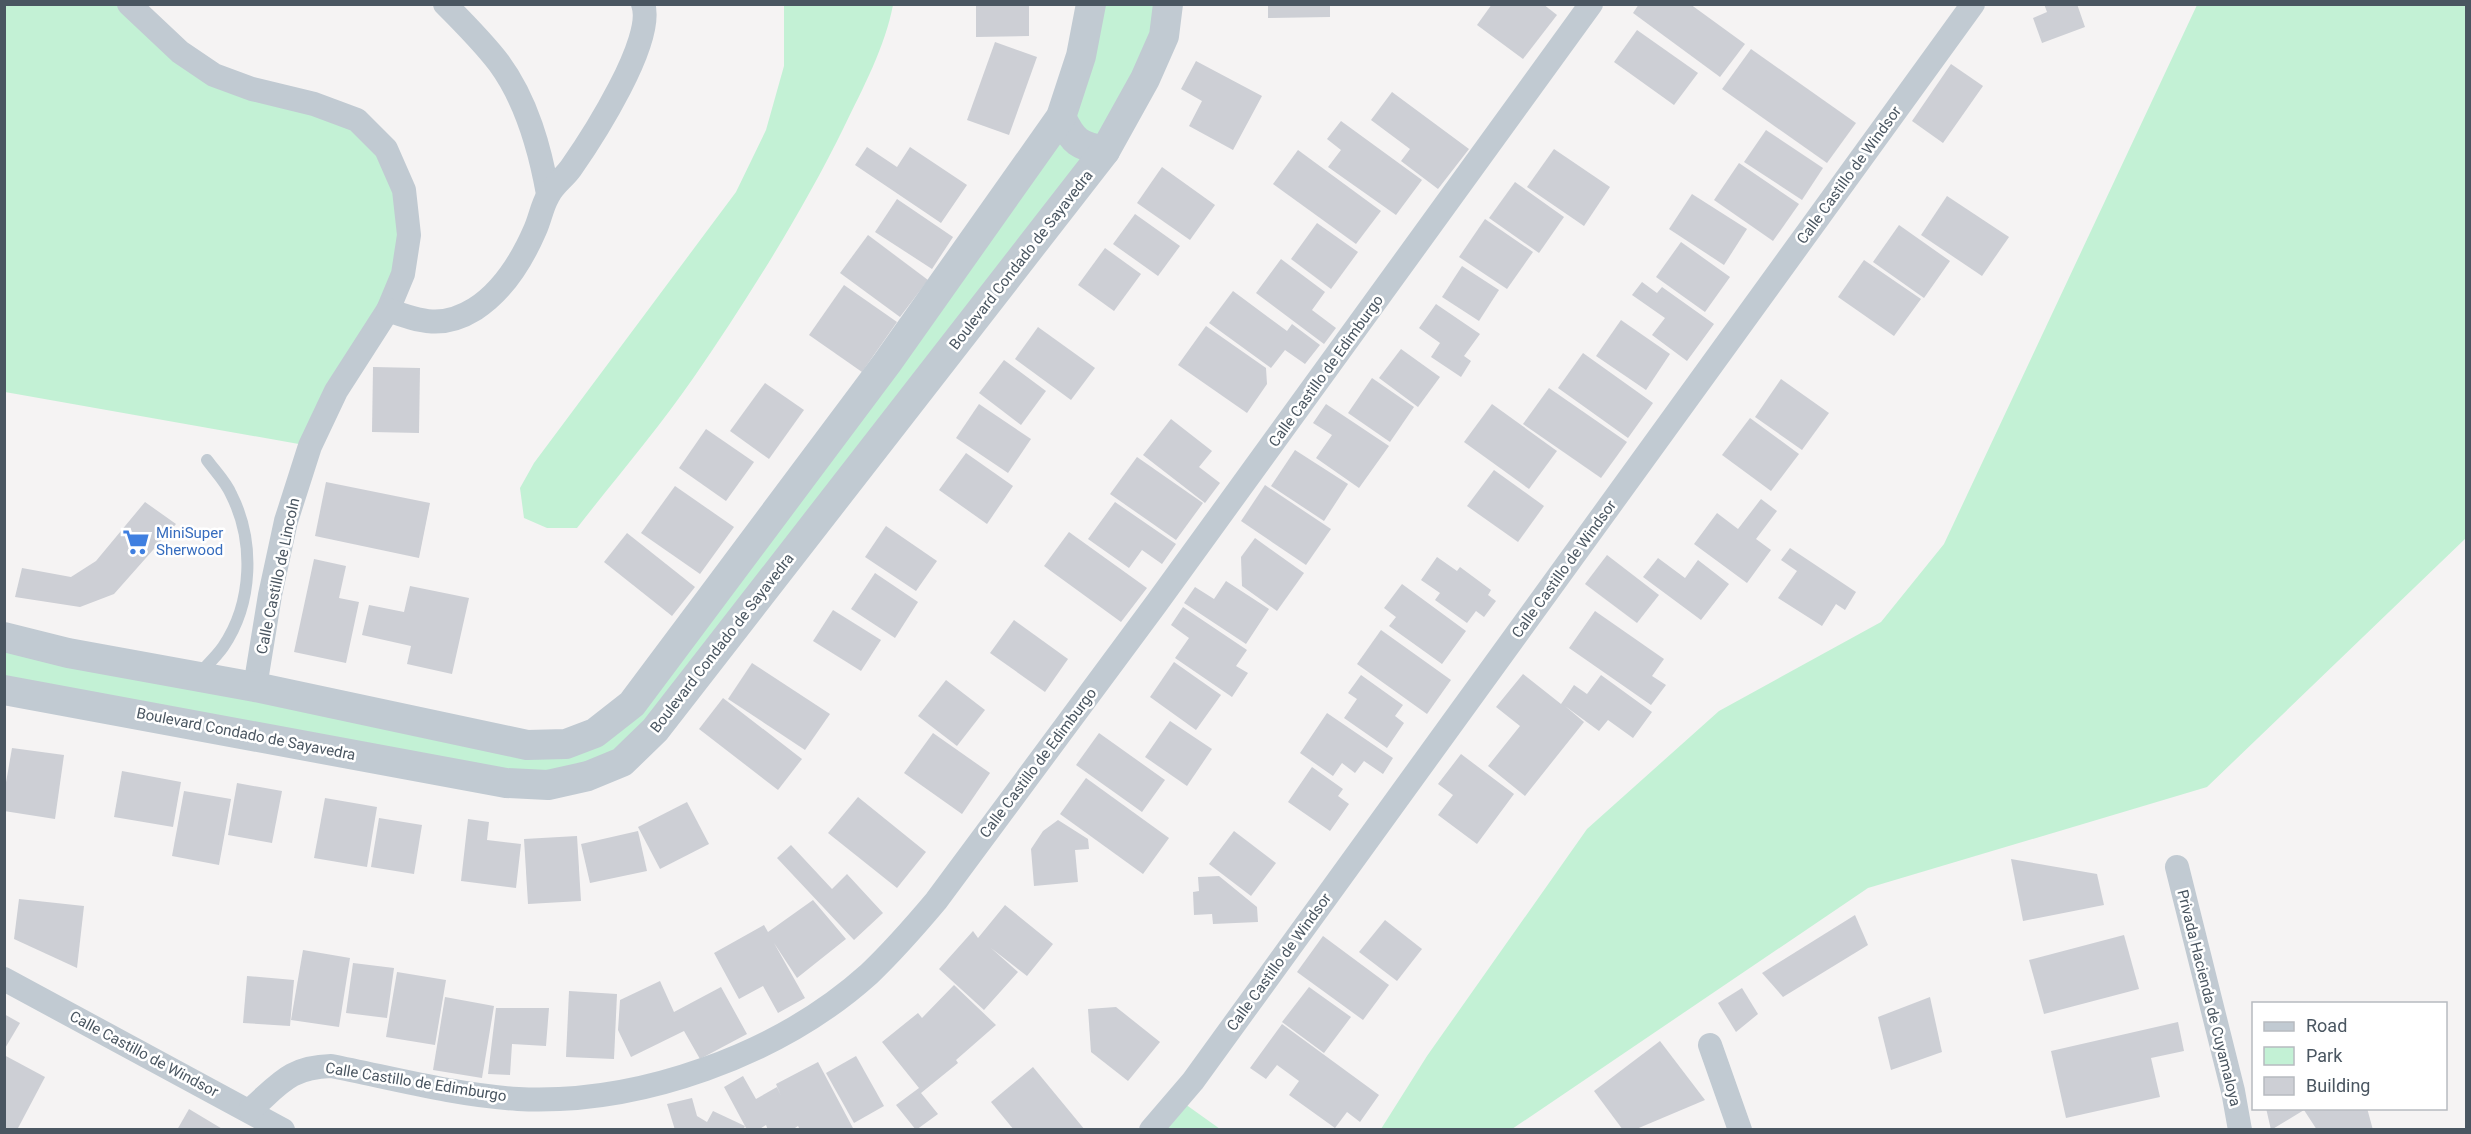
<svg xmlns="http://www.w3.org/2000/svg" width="2471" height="1134" viewBox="0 0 2471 1134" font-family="Roboto,sans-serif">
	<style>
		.green { fill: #c3f1d5 }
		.building { fill: #cdcfd5 }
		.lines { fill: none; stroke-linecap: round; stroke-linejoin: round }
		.service { stroke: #c1cad2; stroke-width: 12 }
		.minor { stroke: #c1cad2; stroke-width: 24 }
		.tertiary { stroke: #c1cad2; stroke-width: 30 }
		.labels { text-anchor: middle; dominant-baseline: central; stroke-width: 5; stroke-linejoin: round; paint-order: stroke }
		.street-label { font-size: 15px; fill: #4a5661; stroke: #fff }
		.shop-label { font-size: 15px; fill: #366cbe; stroke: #fff; text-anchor: start }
	</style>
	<rect width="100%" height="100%" fill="#f5f3f3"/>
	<g class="green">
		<polygon points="4,5 129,5 180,52 357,120 404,190 403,274 310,446 5,392"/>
		<path d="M 784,5 L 893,5 C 885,47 863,88 844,127 C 803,211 747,300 694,377 C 658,429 616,478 577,528 L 547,528 L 524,518 L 520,488 L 534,463 L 736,192 L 766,130 L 784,66 Z"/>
		<polygon points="1091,5 1168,5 1145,79 655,730 548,785 5,690 4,637 494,740 595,733 1061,117"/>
		<polygon points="2197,5 2466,5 2466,538 2207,787 1868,888 1512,1129 1381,1129 1427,1056 1587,829 1719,711 1881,622 1944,544"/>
		<polygon points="1178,1099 1220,1129 1151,1130"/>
	</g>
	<g class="building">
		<polygon points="976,4 1029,4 1029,36 976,37"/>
		<polygon points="1268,4 1330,4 1330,17 1268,18"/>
		<polygon points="1492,4 1543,4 1557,15 1523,59 1477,25"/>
		<polygon points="1639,4 1690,4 1745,44 1720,77 1633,13"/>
		<polygon points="2044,4 2077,4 2085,27 2042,43 2033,18 2047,12"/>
		<polygon points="1637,30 1698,73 1674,105 1614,62"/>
		<polygon points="995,42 1037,57 1009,135 967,120"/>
		<polygon points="1751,49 1856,123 1827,163 1722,89"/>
		<polygon points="1196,61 1262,96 1233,150 1189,126 1202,101 1181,89"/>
		<polygon points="1951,64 1983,86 1943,143 1912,121"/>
		<polygon points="1392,92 1469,149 1438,189 1401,161 1410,149 1371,120"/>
		<polygon points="1341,121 1422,180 1396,215 1328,167 1341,150 1327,139"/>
		<polygon points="1766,130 1823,168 1802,200 1744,162"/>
		<polygon points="867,147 897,167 910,147 967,185 941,223 855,165"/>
		<polygon points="1554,149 1610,187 1584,226 1527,187"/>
		<polygon points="1298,150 1381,211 1356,244 1273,184"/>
		<polygon points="1739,163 1799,204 1773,241 1714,200"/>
		<polygon points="1162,167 1215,205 1190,240 1137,203"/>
		<polygon points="1515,182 1564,217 1539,253 1489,218"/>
		<polygon points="1692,194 1747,229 1724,265 1669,229"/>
		<polygon points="1947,196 2009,237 1982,276 1921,235"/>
		<polygon points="897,199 953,237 932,269 875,232"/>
		<polygon points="1135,214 1180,246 1158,276 1113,244"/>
		<polygon points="1485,219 1533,252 1507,289 1459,257"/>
		<polygon points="1317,223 1358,252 1331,289 1291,259"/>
		<polygon points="1899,225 1950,261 1924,298 1873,262"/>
		<polygon points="868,235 928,280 900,317 840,273"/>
		<polygon points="1681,242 1730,277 1705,312 1656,277"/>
		<polygon points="1105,248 1141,274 1114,311 1078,285"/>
		<polygon points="1281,259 1325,292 1312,310 1336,328 1324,344 1256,293"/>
		<polygon points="1864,260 1921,299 1894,336 1838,297"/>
		<polygon points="1462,266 1499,290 1479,321 1442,297"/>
		<polygon points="1642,282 1657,293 1662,287 1714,324 1687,361 1652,335 1665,318 1632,295"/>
		<polygon points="844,285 897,322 862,372 809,335"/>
		<polygon points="1233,291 1287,331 1292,324 1320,345 1305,364 1285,350 1271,368 1209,323"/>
		<polygon points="1436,304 1480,334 1464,356 1471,361 1461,377 1431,357 1440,343 1419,328"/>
		<polygon points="1621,320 1670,354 1646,390 1596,356"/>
		<polygon points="1206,326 1266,368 1267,384 1247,413 1178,365"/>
		<polygon points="1038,327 1095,368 1071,400 1015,359"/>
		<polygon points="1401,349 1440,377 1418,407 1379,378"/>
		<polygon points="1583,353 1653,403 1628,438 1558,388"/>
		<polygon points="1004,360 1046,391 1021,425 979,393"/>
		<polygon points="373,367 420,368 419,433 372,432"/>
		<polygon points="1372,378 1414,407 1390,442 1348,413"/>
		<polygon points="1781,379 1829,413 1802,450 1755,417"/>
		<polygon points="765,383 804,410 769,459 730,431"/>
		<polygon points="1549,388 1627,442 1601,478 1523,424"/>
		<polygon points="979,404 1031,439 1008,473 956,438"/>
		<polygon points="1326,404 1389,446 1359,488 1316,458 1332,435 1313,423"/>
		<polygon points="1492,404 1557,451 1529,489 1464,442"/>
		<polygon points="1750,418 1799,454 1771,491 1722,455"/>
		<polygon points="1171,419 1212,451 1199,467 1220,483 1205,503 1143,455"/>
		<polygon points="706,429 754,462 726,501 679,468"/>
		<polygon points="1295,450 1348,484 1324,521 1271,486"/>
		<polygon points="966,453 1013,486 987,524 939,490"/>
		<polygon points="1137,457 1203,503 1176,540 1110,494"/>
		<polygon points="1494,470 1544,506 1518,542 1467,506"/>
		<polygon points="326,482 430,503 419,558 315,536"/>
		<polygon points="1265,485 1331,529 1306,565 1241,521"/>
		<polygon points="675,486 734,527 700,574 641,533"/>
		<polygon points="1761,499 1777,511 1756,539 1771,550 1747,583 1694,544 1717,513 1738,529"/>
		<polygon points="145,502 176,524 114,594 80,607 15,597 22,568 71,577 96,561"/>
		<polygon points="1115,502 1176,544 1162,564 1142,550 1129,568 1088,539"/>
		<polygon points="886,526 937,561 916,591 865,557"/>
		<polygon points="1069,532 1147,588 1121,622 1044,566"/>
		<polygon points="627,533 695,587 672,616 604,562"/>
		<polygon points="1255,538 1304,573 1277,611 1242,586 1241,557"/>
		<polygon points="1790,548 1856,592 1845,610 1836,604 1822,626 1778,598 1797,571 1781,560"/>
		<polygon points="1607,555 1659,595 1637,623 1585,584"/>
		<polygon points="1437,557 1457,571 1460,567 1491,590 1488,595 1496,601 1484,617 1476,611 1467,623 1435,600 1440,593 1421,580"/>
		<polygon points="1658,558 1685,578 1698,560 1729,584 1701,620 1643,577"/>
		<polygon points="314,559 346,566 339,598 359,602 346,663 294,652"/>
		<polygon points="875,573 918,602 895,638 851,609"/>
		<polygon points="1226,581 1269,609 1246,644 1184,603 1195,587 1214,599"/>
		<polygon points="1402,584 1466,631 1442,664 1389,626 1396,617 1384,608"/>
		<polygon points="410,586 469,598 452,674 407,664 411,646 362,635 369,605 404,612"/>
		<polygon points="1183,607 1247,650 1236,666 1248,673 1232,697 1175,658 1189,638 1171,625"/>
		<polygon points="833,610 881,640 861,671 813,641"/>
		<polygon points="1595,611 1664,659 1652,676 1666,685 1651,705 1569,648"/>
		<polygon points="1014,620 1068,659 1045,692 990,653"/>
		<polygon points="1381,630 1451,680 1427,714 1357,664"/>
		<polygon points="1174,662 1221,695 1196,730 1150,697"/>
		<polygon points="752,663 830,714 805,750 728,699"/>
		<polygon points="1523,674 1561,704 1574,685 1587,694 1601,675 1652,712 1633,738 1608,720 1599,731 1565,706 1584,722 1525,796 1488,766 1520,726 1496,707"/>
		<polygon points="1361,675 1403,705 1395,716 1404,723 1387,748 1344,718 1357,699 1348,693"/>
		<polygon points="946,680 985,710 957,746 918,716"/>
		<polygon points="723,698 802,759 778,790 699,729"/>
		<polygon points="1327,713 1393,758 1383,774 1364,761 1355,773 1342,763 1333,776 1300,753"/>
		<polygon points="1170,721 1212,749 1187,786 1145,757"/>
		<polygon points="933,733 990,773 962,814 904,773"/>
		<polygon points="1099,733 1165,780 1142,812 1076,765"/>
		<polygon points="12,748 64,755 55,819 4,811 4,794"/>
		<polygon points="1461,754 1514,794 1477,844 1438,815 1453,795 1438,784"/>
		<polygon points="1312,767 1343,789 1338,796 1349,804 1330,831 1288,802"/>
		<polygon points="122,771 181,782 173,827 114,817"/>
		<polygon points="1086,778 1169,838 1143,874 1060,814"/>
		<polygon points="237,783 282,791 272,843 228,835"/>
		<polygon points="184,791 231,799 219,865 172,856"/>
		<polygon points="858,797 926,852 897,888 828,833"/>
		<polygon points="325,798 377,807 367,867 314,858"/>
		<polygon points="687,802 709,844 660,869 638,827"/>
		<polygon points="379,818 422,825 414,874 371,867"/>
		<polygon points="468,819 489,822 487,840 521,844 516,888 461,881"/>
		<polygon points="1058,820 1088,839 1089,849 1075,850 1078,882 1034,886 1031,849 1043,831"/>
		<polygon points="638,831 647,871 590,883 581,844"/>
		<polygon points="1234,831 1276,863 1251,896 1209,864"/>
		<polygon points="577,836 581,901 528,904 524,839"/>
		<polygon points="791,845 832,889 847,874 883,913 854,940 777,858"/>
		<polygon points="2011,859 2097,874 2104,905 2023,921"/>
		<polygon points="1219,876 1257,907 1258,922 1213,924 1212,914 1194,915 1193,892 1199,891 1198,877"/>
		<polygon points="19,899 84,906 77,968 14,939"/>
		<polygon points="813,900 846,939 797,978 774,943 805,998 778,1013 763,986 739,999 714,953 764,925 768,932"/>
		<polygon points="1005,905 1053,944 1027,976 991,948 1018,972 984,1010 939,969 973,931 978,938"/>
		<polygon points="1855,915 1868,945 1783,997 1762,973"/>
		<polygon points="1385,920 1422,949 1397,981 1359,952"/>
		<polygon points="2124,935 2139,989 2044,1014 2029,960"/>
		<polygon points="1323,936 1389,985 1363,1020 1297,972"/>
		<polygon points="303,950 350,958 339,1027 291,1020"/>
		<polygon points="353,963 394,968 387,1018 346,1013"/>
		<polygon points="397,972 446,980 435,1045 386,1037"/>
		<polygon points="247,976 294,980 290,1026 243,1023"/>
		<polygon points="660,981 674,1012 721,987 747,1034 700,1059 684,1031 631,1057 618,1030 620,1000"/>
		<polygon points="954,985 996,1025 956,1060 958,1063 921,1093 938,1114 916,1130 896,1105 919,1088 882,1042 918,1013 922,1018"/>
		<polygon points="1309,987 1351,1017 1324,1053 1282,1022"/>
		<polygon points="1742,988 1758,1014 1736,1032 1718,1003"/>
		<polygon points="569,991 617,994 614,1059 566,1057"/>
		<polygon points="445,997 494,1006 482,1078 433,1070"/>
		<polygon points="1930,997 1942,1052 1891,1070 1878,1017"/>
		<polygon points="1116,1007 1160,1042 1128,1081 1091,1052 1088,1009"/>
		<polygon points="496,1008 549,1008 546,1046 512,1044 510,1075 488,1074"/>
		<polygon points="4,1014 20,1023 4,1050"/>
		<polygon points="2178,1022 2184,1051 2151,1058 2160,1097 2066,1118 2051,1051"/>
		<polygon points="1282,1024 1379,1095 1360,1122 1347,1112 1335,1128 1289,1095 1299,1081 1277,1065 1266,1079 1250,1068"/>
		<polygon points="1660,1041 1705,1100 1634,1130 1623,1130 1594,1091"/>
		<polygon points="4,1055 45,1077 17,1130 4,1130"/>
		<polygon points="856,1056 884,1106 854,1123 826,1073"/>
		<polygon points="818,1062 854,1130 800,1130 798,1126 792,1130 768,1130 766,1125 758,1130 747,1130 745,1126 743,1130 675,1130 667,1104 692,1098 697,1116 707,1122 713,1111 745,1126 724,1087 743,1076 756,1099 777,1087 781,1096 776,1084"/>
		<polygon points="1033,1067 1085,1130 1014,1130 991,1102"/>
		<polygon points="2266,1108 2367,1108 2373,1130 2317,1130 2304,1110 2271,1130"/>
		<polygon points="189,1109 224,1130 177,1130"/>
	</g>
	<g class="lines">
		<path class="service" d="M 198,675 C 206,666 216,657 223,647 C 253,603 255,541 231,494 C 226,482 215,471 207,460"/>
		<g class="minor">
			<polyline points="129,4 180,52 214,75 252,89 314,104 357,120 386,149 404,190 409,235 403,274 388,310 336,391 310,446 286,521 270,595 255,687"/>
			<path d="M 445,4 C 464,23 483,42 499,63 C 527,101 540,149 548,194"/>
			<path d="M 388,310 C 421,322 443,329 475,309 C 503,291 522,260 535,230 C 540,219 542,206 548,196 C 553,185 564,178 571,168 C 592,138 656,39 643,4"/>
			<polyline points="2177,867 2233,1091 2240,1130"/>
			<polyline points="4,979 283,1130"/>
			<polyline points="1710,1045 1740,1130"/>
			<path d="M 250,1110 C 279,1085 289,1067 331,1066 C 392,1078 455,1095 518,1099 C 639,1105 779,1055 869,974 C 893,951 915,926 936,901 L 1156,604 L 1591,4"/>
			<polyline points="1151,1130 1193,1081 1973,4"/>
		</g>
		<g class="tertiary">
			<path d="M 1061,117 C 1073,142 1079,146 1105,151"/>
			<polyline points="4,637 68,653 255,687 527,745 566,744 595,733 632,704 887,363 1061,117 1081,56 1091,4"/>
			<polyline points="4,690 506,783 548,785 588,776 622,762 655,730 1105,151 1145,79 1164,36 1168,4"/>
		</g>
	</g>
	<defs>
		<symbol id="supermarket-bare" viewBox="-9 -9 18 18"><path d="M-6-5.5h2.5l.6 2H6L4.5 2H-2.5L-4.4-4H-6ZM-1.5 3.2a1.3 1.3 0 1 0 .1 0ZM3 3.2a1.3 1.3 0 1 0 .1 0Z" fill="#3f7fe0" stroke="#fff" stroke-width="2.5" paint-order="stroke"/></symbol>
	</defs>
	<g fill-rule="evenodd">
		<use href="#supermarket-bare" x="117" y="523" width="38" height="38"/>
	</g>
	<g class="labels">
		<g class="street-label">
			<text transform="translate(1849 175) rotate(-54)">Calle Castillo de Windsor</text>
			<text transform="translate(1021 260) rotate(-52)">Boulevard Condado de Sayavedra</text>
			<text transform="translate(1326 371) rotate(-54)">Calle Castillo de Edimburgo</text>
			<text transform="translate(1564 569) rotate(-54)">Calle Castillo de Windsor</text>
			<text transform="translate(278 576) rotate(-78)">Calle Castillo de Lincoln</text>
			<text transform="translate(722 643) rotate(-52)">Boulevard Condado de Sayavedra</text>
			<text transform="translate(246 734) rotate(11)">Boulevard Condado de Sayavedra</text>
			<text transform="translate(1038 763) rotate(-53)">Calle Castillo de Edimburgo</text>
			<text transform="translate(1279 962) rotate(-54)">Calle Castillo de Windsor</text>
			<text transform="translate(2209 998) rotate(76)">Privada Hacienda de Cuyamaloya</text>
			<text transform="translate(144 1054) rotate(28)">Calle Castillo de Windsor</text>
			<text transform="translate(416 1082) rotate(9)">Calle Castillo de Edimburgo</text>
		</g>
		<g class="shop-label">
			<text x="156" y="533">MiniSuper<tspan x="156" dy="17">Sherwood</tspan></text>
		</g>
	</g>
	<rect width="2471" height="1134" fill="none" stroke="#4a5661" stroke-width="12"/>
	<rect x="2252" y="1002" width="195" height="108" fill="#ffffff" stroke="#b7bbc0" stroke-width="1.5"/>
	<rect x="2264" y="1022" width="30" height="9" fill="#c1cad2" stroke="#b7bbc0" stroke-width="1.5"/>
	<text x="2306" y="1032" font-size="18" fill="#4a5661">Road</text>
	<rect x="2264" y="1047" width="30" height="18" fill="#c3f1d5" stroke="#b7bbc0" stroke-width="1.5"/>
	<text x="2306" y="1062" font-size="18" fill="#4a5661">Park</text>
	<rect x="2264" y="1077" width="30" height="18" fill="#cdcfd5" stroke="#b7bbc0" stroke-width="1.5"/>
	<text x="2306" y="1092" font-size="18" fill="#4a5661">Building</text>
</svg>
